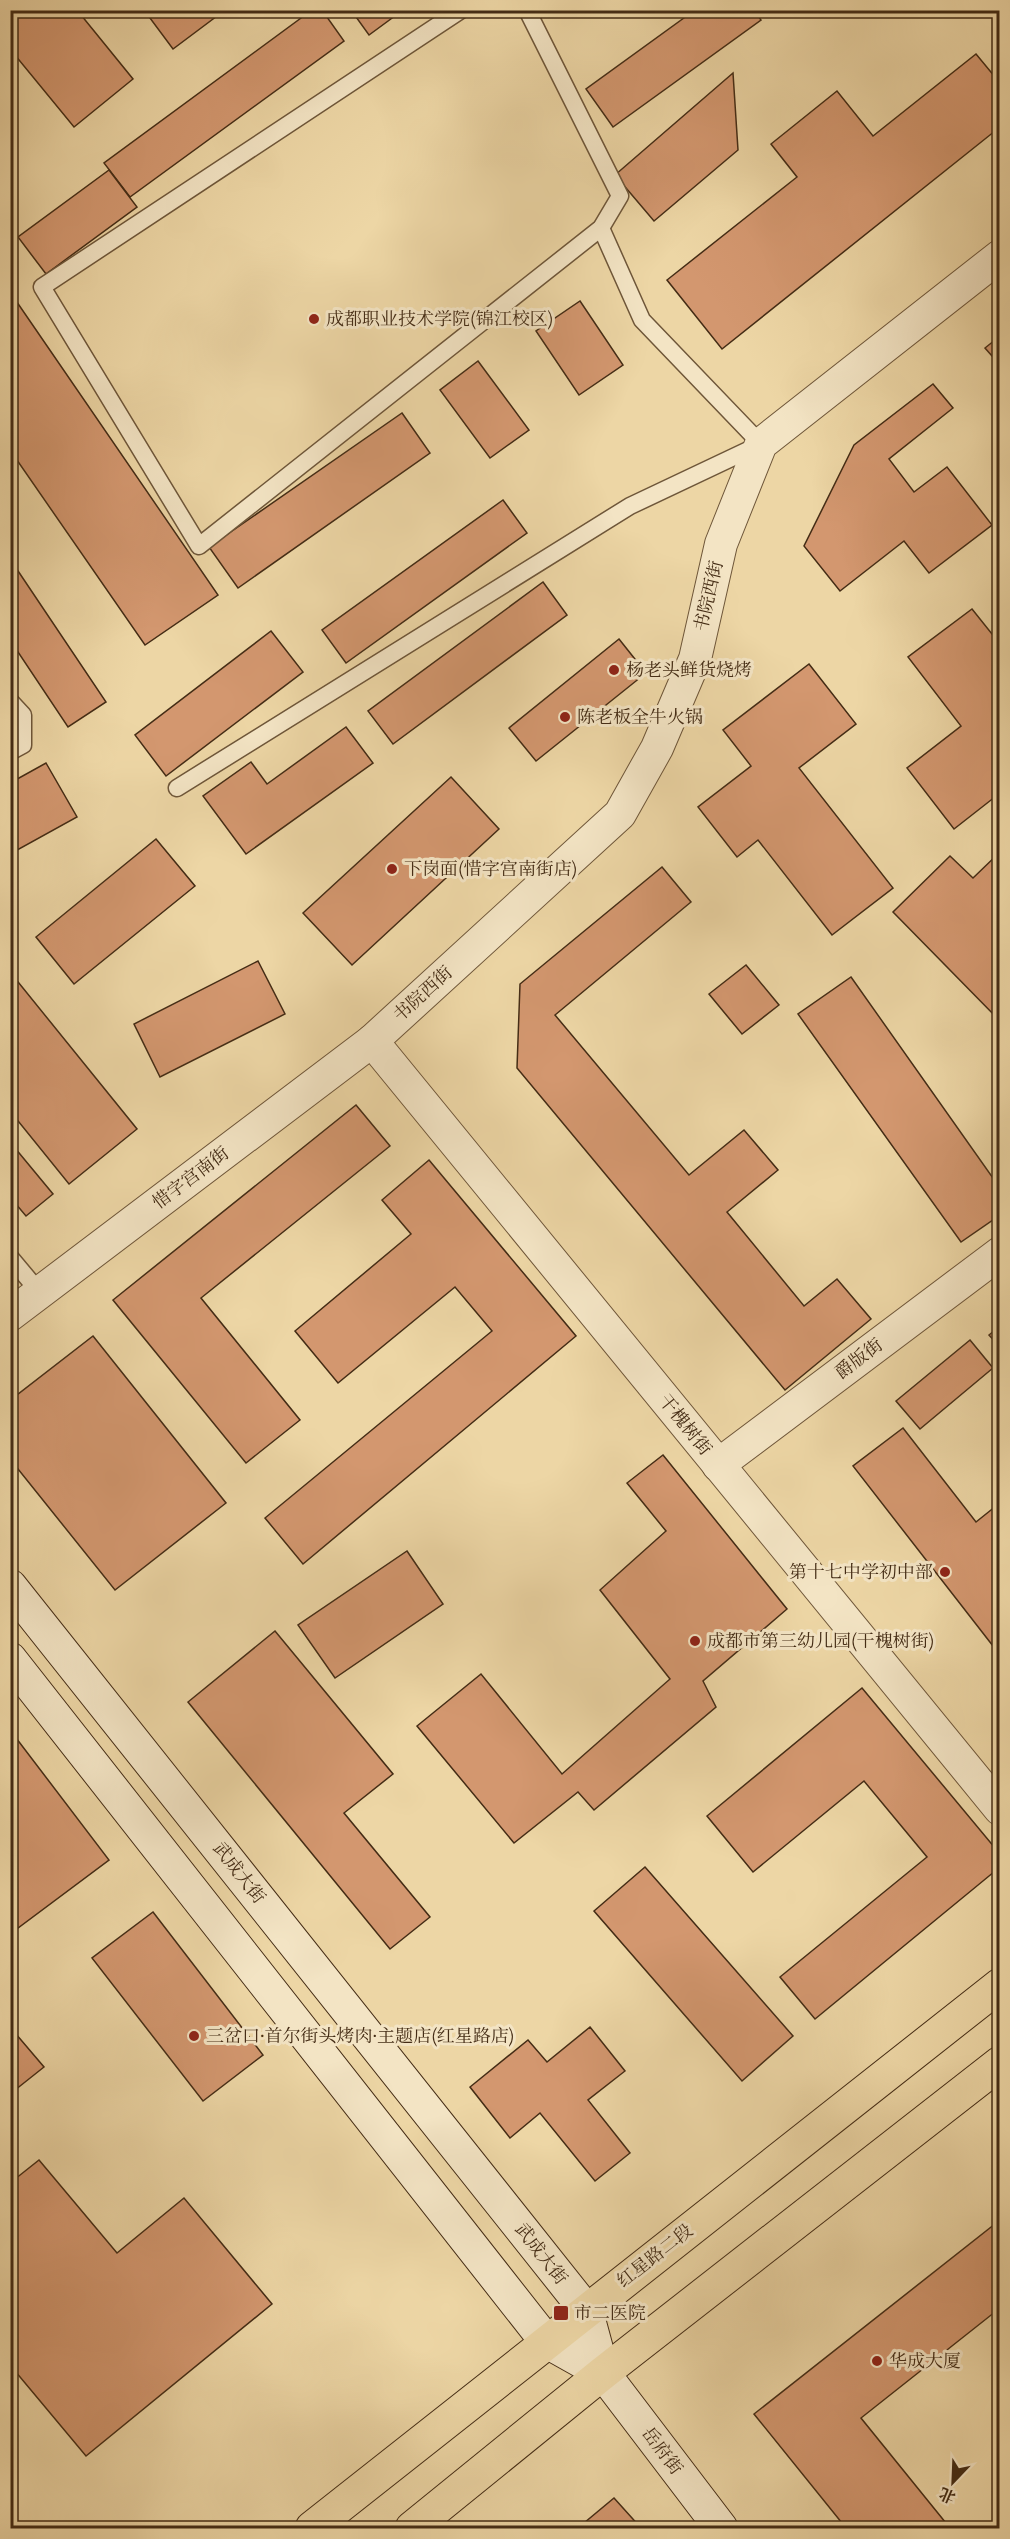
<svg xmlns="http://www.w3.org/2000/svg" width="1010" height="2539" viewBox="0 0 1010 2539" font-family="Cardo,'Noto Serif SC',serif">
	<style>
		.building { fill: #d3976f; stroke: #442c15; stroke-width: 1.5 }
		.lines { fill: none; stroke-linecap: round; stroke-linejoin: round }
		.lane-casing { stroke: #6e5639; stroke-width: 19 }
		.street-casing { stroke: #6e5639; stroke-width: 34 }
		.secondary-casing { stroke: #442c15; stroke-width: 35 }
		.primary-casing { stroke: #442c15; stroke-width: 35 }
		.lane { stroke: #f3e4c4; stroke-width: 16 }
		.street { stroke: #f3e4c4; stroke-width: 32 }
		.secondary { stroke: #f3e4c4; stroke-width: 33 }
		.primary { stroke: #edd6a5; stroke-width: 33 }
		.poi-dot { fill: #8f2418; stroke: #f3e4c4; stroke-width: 2 }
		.labels { text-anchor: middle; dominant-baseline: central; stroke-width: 6; stroke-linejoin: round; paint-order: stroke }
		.poi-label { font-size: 18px; fill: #442c15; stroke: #f3e4c4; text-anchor: start }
		.street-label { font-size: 18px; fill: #442c15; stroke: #f3e4c4 }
	</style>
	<rect width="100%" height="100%" fill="#edd6a5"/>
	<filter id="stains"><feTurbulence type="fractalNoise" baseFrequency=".00333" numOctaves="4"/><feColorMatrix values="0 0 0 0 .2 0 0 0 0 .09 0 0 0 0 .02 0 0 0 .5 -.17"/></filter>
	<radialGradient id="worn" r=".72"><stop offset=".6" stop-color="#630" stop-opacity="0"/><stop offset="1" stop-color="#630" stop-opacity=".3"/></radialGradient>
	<g class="building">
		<polygon points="10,10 77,10 133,79 74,127 10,49"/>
		<polygon points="144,10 225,10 173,49"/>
		<polygon points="312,10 322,10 344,41 130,197 104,163"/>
		<polygon points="351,10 403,10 369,35"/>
		<polygon points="695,10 754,10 761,20 613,127 586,89"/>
		<polygon points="976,54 1000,83 1000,127 722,349 667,280 797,177 771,144 837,91 873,136"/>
		<polygon points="733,73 738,150 654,221 615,175"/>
		<polygon points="109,170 137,207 46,274 18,237"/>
		<polygon points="10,292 218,595 145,645 10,450"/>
		<polygon points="580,301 623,365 579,395 536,331"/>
		<polygon points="1000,336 1000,365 985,348"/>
		<polygon points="478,361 529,430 490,458 440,390"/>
		<polygon points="933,384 953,408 889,459 914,492 947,467 992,525 929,573 904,541 840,591 804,546 854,445"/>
		<polygon points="402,413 430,453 238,588 209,547"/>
		<polygon points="503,500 527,533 346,663 322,630"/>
		<polygon points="10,559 106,702 68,727 10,640"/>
		<polygon points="543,582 567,615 393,744 368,711"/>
		<polygon points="972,609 1000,644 1000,793 954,829 907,768 961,726 908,657"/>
		<polygon points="271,631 303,672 166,776 135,735"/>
		<polygon points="619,639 646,673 536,761 509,728"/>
		<polygon points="809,664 856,724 799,768 893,888 832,935 758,840 737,857 698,807 751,766 723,730"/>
		<polygon points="346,727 373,763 246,854 203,796 251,762 267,784"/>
		<polygon points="46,763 77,817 10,854 10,783"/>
		<polygon points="451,777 499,829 352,965 303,913"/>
		<polygon points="156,839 195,886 74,984 36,937"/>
		<polygon points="1000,852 1000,1021 893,912 950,856 973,878"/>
		<polygon points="662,867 691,902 555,1015 689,1175 744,1130 778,1170 727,1212 804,1306 837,1279 871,1319 785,1390 517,1068 520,984"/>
		<polygon points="258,961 285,1014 160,1077 134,1024"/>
		<polygon points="746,965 779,1005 742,1034 709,994"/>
		<polygon points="10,972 137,1129 69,1184 10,1111"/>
		<polygon points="851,977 1000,1188 1000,1215 961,1242 798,1014"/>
		<polygon points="356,1105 390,1146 201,1298 300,1420 246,1463 113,1300"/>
		<polygon points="10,1142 53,1194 26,1216 10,1197"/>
		<polygon points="429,1160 576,1336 303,1564 265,1518 492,1331 455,1287 338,1383 295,1331 411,1234 382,1200"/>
		<polygon points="1000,1326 1000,1347 989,1335"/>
		<polygon points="93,1336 226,1503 115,1590 10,1459 17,1395"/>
		<polygon points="970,1340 993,1368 920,1429 896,1401"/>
		<polygon points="903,1428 976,1522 996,1506 1000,1511 1000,1655 853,1466"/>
		<polygon points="663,1455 787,1609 703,1681 716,1707 594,1810 578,1792 514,1843 417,1726 481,1674 562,1774 670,1679 600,1590 666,1531 627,1483"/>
		<polygon points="407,1551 443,1604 335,1678 298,1625"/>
		<polygon points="275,1631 393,1774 344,1813 430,1917 390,1949 188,1702"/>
		<polygon points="862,1688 1000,1854 1000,1867 815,2019 780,1977 927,1857 864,1781 753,1872 707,1816"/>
		<polygon points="10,1730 109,1860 10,1934"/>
		<polygon points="645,1867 793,2036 742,2081 594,1911"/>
		<polygon points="153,1912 263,2055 203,2101 92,1958"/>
		<polygon points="10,2027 44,2067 10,2094"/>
		<polygon points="590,2027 625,2071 588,2100 630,2153 595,2181 540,2113 510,2138 470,2087 528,2040 547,2062"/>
		<polygon points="39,2160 117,2253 184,2198 272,2304 86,2456 10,2365 10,2183"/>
		<polygon points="1000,2220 1000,2308 861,2418 950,2528 846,2528 754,2414"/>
		<polygon points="614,2498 641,2528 578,2528"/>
	</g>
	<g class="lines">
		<defs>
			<g id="lane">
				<polyline points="461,10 42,287 199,546 601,228 620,196 527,10"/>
				<polyline points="10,701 23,715 23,745 10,752"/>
				<polyline points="177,788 630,506 761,444 642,320 601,228"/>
				<polyline points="10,1257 40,1293"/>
			</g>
			<g id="street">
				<polyline points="372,1041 1000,1809"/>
				<polyline points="10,1315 372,1041 620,814 657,748 695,659 721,544 761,444 1000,256"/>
				<polyline points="718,1465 1000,1253"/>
			</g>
			<g id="secondary">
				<polyline points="10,1586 586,2310 603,2373 721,2528"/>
				<polyline points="10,1659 546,2341 603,2373"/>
			</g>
			<g id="primary">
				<polyline points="312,2528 1000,1985"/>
				<polyline points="412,2528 603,2373 1000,2063"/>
			</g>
		</defs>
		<use href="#lane" class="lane-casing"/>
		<use href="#street" class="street-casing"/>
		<use href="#secondary" class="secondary-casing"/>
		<use href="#primary" class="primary-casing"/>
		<use href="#lane" class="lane"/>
		<use href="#street" class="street"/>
		<use href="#secondary" class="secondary"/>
		<use href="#primary" class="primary"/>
	</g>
	<g class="poi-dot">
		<circle cx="314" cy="319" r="6"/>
		<circle cx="614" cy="670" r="6"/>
		<circle cx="565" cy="717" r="6"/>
		<circle cx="392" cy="869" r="6"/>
		<circle cx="945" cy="1572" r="6"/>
		<circle cx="695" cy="1641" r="6"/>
		<circle cx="194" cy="2036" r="6"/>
		<rect x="553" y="2305" width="16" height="16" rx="3"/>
		<circle cx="877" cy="2361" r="6"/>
	</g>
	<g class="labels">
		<g class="poi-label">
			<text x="326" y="319">成都职业技术学院(锦江校区)</text>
			<text x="626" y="670">杨老头鲜货烧烤</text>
			<text x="577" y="717">陈老板全牛火锅</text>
			<text x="404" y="869">下岗面(惜字宫南街店)</text>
			<text x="933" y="1572" text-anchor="end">第十七中学初中部</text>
			<text x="707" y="1641">成都市第三幼儿园(干槐树街)</text>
			<text x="206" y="2036">三岔口·首尔街头烤肉·主题店(红星路店)</text>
			<text x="574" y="2313">市二医院</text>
			<text x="889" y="2361">华成大厦</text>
		</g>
		<g class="street-label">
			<text transform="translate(709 596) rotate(-77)">书院西街</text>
			<text transform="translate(423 994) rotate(-42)">书院西街</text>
			<text transform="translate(191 1178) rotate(-37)">惜字宫南街</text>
			<text transform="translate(859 1359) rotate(-37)">爵版街</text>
			<text transform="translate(685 1425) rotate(51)">干槐树街</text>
			<text transform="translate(239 1873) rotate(52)">武成大街</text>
			<text transform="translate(541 2254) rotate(52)">武成大街</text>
			<text transform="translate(655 2256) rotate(-38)">红星路二段</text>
			<text transform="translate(662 2451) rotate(53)">岳府街</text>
		</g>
	</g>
	<rect width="1010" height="2539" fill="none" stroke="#edd6a5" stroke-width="36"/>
	<rect x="12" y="12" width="986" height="2515" fill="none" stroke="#442c15" stroke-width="3"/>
	<rect x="18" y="18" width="974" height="2503" fill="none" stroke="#442c15" stroke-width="1.5"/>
	<g transform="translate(953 2482) rotate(203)" stroke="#f3e4c4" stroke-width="4.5" paint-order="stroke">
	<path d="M0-4.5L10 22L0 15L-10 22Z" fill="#442c15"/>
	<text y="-9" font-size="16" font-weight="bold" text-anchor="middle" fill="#442c15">北</text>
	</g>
	<rect width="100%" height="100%" filter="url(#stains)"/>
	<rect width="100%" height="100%" fill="url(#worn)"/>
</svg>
